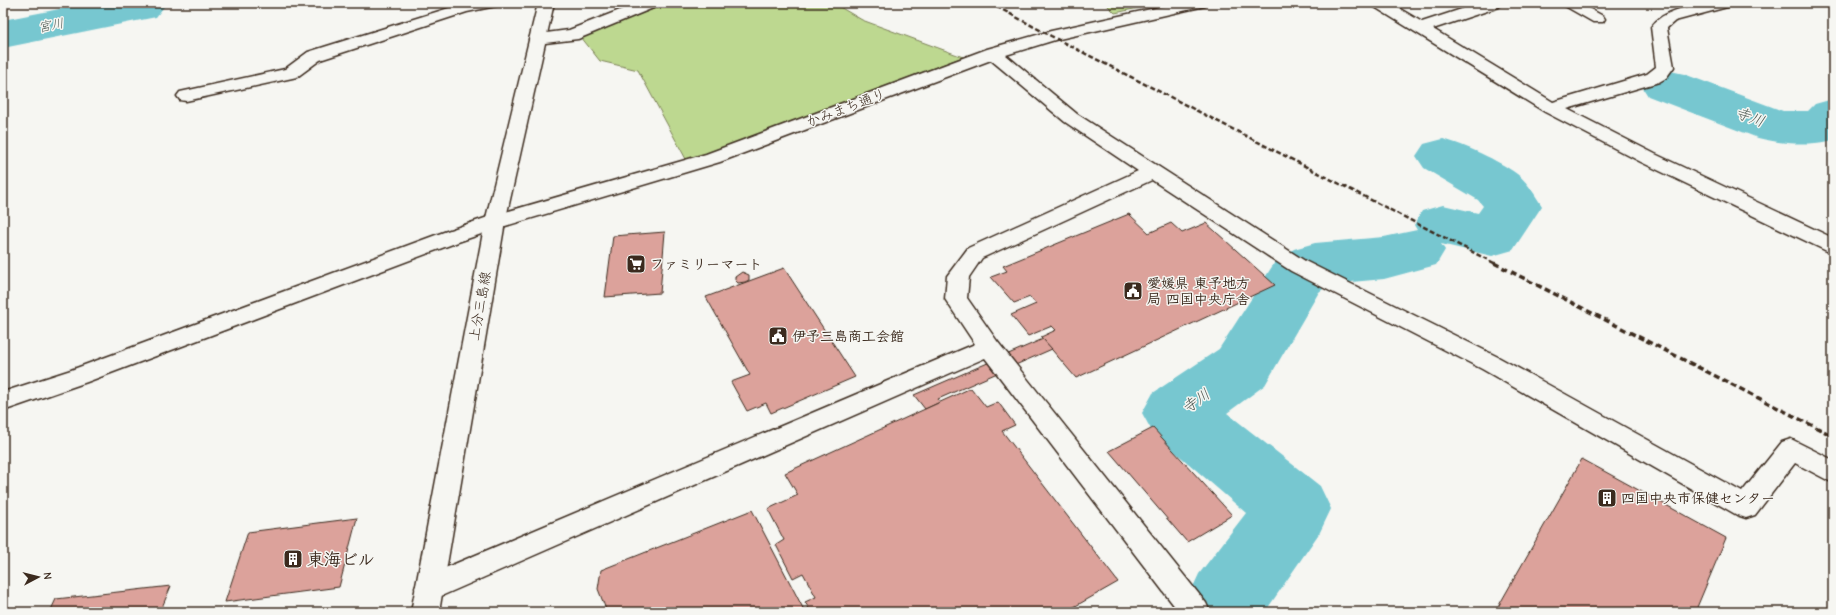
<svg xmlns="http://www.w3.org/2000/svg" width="1836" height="615" viewBox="0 0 1836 615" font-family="'Comic Neue','Klee One',sans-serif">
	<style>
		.green { fill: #bdd890; stroke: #7c8157 }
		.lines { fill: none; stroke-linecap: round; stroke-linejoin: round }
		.river { fill: #77c7d0; fill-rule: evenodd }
		.building { fill: #dca29b; stroke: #3b2a1e }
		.lane-casing { stroke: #3b2a1e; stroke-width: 3 }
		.street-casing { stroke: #3b2a1e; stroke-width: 3 }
		.secondary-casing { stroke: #3b2a1e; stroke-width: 3 }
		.lane { fill: #f6f6f2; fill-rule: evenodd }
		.street { fill: #f6f6f2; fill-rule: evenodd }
		.secondary { fill: #f6f6f2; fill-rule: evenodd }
		.rail-far1 { stroke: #3b2a1e; stroke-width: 2.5; stroke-dasharray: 5 2.5; stroke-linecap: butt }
		.rail { stroke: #3b2a1e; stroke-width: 3.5; stroke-dasharray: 6 3.5; stroke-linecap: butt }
		.labels { text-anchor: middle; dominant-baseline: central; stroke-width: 3; stroke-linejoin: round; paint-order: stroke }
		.far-water-label { font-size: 13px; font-style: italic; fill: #4d5953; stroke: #f6f6f2 }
		.street-label { font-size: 14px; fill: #3b2a1e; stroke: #f6f6f2 }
		.poi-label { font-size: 14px; font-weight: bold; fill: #3b2a1e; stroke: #f6f6f2; text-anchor: start }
		.water-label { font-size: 15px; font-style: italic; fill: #4d5953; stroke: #f6f6f2 }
		.near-poi-label { font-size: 17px; font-weight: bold; fill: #3b2a1e; stroke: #f6f6f2; text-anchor: start }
	</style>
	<rect width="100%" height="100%" fill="#f6f6f2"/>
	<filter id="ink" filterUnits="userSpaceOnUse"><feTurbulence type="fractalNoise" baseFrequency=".025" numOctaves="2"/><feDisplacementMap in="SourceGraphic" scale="8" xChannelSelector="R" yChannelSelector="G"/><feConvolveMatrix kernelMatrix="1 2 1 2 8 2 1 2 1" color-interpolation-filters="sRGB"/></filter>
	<g filter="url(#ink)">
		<g class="green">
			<polygon points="669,3 833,3 862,20 963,57 687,161 638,70 600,61 581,37"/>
			<polygon points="1105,3 1162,3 1115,13"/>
		</g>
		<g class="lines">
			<g class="river">
				<polygon points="90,3 167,3 156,17 3,48 3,20"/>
				<path d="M 1666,70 L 1684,74 L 1783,111 L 1808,111 L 1815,104 L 1833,99 L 1833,140 C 1809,146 1782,144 1758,138 L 1648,96 L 1641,85 L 1648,74 Z"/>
				<path d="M 1443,139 C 1465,145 1498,160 1517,174 C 1527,181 1535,195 1542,206 L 1513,250 L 1492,256 L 1441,244 L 1445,250 L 1436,265 L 1384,279 L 1330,284 L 1319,292 L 1265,385 L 1227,413 L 1320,486 L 1331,509 L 1320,532 L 1265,612 L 1192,612 L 1187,600 L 1199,574 L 1246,513 L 1153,433 L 1142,413 L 1153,393 L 1219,349 L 1275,262 L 1294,249 L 1315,243 L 1384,237 L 1417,230 L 1414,225 L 1422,211 L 1443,205 L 1478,213 L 1483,206 L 1478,200 L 1424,168 L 1416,156 L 1424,144 Z"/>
			</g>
		</g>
		<g class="building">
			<polygon points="1129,214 1149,233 1171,223 1182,233 1206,223 1275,285 1076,378 1041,337 1056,330 1052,326 1028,336 1011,315 1036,304 1030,297 1014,303 991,277 1007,271 1003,266"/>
			<polygon points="665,232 660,293 605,297 613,236"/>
			<polygon points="784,268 855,377 771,413 766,403 747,411 731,382 750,375 706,297"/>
			<polygon points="742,272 749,275 749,280 745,282 738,283 735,280 735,277"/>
			<polygon points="1043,339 1052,349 938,399 940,402 925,409 914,395"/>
			<polygon points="971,388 986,407 998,402 1015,425 1002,431 1118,582 1065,612 811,612 805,602 816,597 803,573 793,578 776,545 784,540 768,509 798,495 785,473"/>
			<polygon points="1153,428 1232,515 1187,542 1109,451"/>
			<polygon points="1582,459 1726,538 1695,612 1505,612 1498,607"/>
			<polygon points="752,510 805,612 607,612 598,589 601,570"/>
			<polygon points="357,518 339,587 225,602 248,532"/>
			<polygon points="171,586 160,612 50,612 56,599"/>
		</g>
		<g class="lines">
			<defs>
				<polygon id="lane" points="1564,3 1579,3 1603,16 1605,19 1603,22 1593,22 1565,6"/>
				<g id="street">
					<polygon points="465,3 498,3 496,6 467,12 320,60 297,77 186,101 180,100 177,96 180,92 285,69 308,52"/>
					<polygon points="638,3 660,3 658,6 578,39 537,44 531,43 529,39 531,35 569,30"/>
					<polygon points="1178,3 1207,3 1205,6 1055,40 1006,55 1077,114 1305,261 1498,357 1742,492 1782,442 1791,439 1833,460 1833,483 1795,463 1755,515 1746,518 1737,515 1482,369 1291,271 1152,180 982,258 969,277 967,298 997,341 1206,603 1210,612 1179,612 985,358 439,597 429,601 419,597 415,588 419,579 975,344 945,299 947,276 968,248 1138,171 1065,122 991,60 720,162 502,227 458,242 87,382 3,411 3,392 71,370 444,232 488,217 706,154 987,49 1051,31"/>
					<path d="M 1371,3 L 1390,3 L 1422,22 L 1480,3 L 1500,3 L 1499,7 L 1433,29 L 1553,102 L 1647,74 L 1656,67 L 1651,27 C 1666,5 1709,3 1733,3 L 1731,6 L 1675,21 L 1667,28 L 1674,67 L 1666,78 L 1659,82 L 1567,109 L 1655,154 L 1833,238 L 1833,254 L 1641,162 L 1545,112 L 1373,6 Z"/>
				</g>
				<polygon id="secondary" points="538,3 554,3 505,222 439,612 411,612 485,222"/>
			</defs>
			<use href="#lane" class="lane-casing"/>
			<use href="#street" class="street-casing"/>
			<use href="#secondary" class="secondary-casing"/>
			<use href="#lane" class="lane"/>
			<use href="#street" class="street"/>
			<use href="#secondary" class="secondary"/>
			<polyline class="rail-far1" points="990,3 1051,36 1496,264"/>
			<polyline class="rail" points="1494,263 1833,436"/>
		</g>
	</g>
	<defs>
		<symbol id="supermarket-square" viewBox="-11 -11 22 22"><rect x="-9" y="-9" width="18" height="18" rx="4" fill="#3b2a1e" stroke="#f6f6f2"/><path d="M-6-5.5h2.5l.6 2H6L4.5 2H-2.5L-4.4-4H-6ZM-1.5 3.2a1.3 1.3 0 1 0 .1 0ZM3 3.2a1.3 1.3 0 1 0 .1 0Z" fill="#fff"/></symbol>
		<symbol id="civic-square" viewBox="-11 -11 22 22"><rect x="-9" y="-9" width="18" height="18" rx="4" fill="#3b2a1e" stroke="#f6f6f2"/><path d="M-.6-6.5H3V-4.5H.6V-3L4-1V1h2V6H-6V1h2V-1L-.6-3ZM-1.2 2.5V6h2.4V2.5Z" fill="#fff"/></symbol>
		<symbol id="building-square" viewBox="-11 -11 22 22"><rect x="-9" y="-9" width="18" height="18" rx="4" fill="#3b2a1e" stroke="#f6f6f2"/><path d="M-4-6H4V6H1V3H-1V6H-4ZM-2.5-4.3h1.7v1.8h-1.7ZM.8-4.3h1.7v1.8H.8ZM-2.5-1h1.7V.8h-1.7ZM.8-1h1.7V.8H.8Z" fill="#fff"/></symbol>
	</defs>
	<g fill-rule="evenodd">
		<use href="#supermarket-square" x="625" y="253" width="22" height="22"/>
		<use href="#civic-square" x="1122" y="280" width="22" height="22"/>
		<use href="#civic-square" x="767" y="325" width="22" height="22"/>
		<use href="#building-square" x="1596" y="487" width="22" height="22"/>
		<use href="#building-square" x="282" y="548" width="22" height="22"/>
	</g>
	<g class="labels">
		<g class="far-water-label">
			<text transform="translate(51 25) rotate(-11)">宮川</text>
		</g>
		<g class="street-label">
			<text transform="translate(846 108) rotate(-21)">かみまち通り</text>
			<text transform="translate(480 306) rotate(-80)">上分三島線</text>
		</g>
		<g class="poi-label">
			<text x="650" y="264">ファミリーマート</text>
			<text x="1147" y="283">愛媛県 東予地方<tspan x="1147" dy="16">局 四国中央庁舎</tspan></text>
			<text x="792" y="336">伊予三島商工会館</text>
			<text x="1621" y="498">四国中央市保健センター</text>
		</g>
		<g class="water-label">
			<text transform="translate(1750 117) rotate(20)">寺川</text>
			<text transform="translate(1196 401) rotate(-36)">寺川</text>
		</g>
		<g class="near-poi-label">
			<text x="307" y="559">東海ビル</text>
		</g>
	</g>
	<rect width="1836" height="615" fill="none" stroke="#f6f6f2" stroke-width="16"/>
	<rect x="8" y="8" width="1820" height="599" fill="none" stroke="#3b2a1e" stroke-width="1.5" filter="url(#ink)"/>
	<g transform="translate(38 577) rotate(83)" stroke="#f6f6f2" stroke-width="3" paint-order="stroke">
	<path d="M0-3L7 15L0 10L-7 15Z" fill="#3b2a1e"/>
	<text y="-6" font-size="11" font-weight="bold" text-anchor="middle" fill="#3b2a1e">N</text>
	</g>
</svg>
